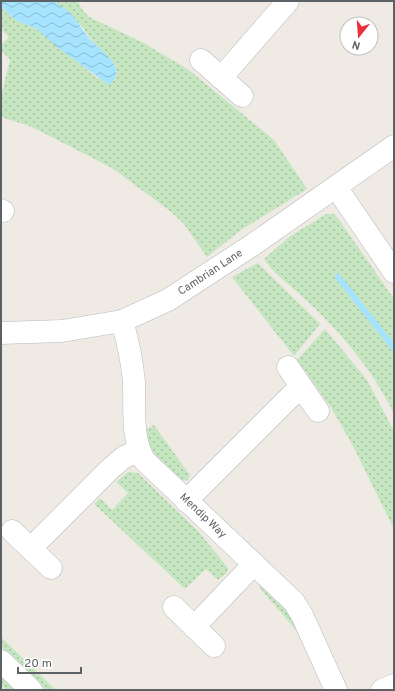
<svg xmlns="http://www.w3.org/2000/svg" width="395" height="691" viewBox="0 0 395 691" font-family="Overpass,sans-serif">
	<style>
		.grass { fill: url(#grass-dots) }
		.water { fill: url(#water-waves) }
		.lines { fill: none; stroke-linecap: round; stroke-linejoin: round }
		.stream { stroke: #a5e3fe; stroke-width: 6 }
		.minor-casing { stroke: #b5b8bb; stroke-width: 23 }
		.minor { stroke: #fff; stroke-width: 22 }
		.labels { text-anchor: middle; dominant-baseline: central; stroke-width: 3; stroke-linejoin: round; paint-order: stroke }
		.street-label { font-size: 11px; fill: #5c6165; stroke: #fff }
	</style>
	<defs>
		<pattern id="grass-dots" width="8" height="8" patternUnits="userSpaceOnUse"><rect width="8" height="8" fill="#c6e6c1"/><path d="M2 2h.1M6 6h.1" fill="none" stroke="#a4bea0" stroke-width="1.8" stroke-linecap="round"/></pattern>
		<pattern id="water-waves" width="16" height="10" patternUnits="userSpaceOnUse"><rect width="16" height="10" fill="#a5e3fe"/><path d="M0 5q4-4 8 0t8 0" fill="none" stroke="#8abbd1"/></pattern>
	</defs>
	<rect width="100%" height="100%" fill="#efebe4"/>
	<g class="grass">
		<polygon points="55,1 78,1 81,8 89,17 142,42 189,70 274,140 307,189 241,230 207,257 184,224 170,211 112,168 32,127 1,117 1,96 10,60 1,50 1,45 9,37 1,29 1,7 17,21 36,28 97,78 114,81 117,74 115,65 88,36 83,27"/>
		<path d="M 326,214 L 334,214 L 340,221 L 394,299 L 394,414 C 373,370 341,333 306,300 C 292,286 274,275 264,259 L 289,237 Z"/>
		<polygon points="258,263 320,324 294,356 232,277"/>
		<polygon points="325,329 367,380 394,431 394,529 353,446 332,409 297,360"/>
		<path d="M 154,425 L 190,475 L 188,481 C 166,478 149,450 145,430 Z"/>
		<polygon points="128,472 138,473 198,531 228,568 227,573 218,580 206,569 185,589 94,504 100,498 112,510 128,493 116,482"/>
		<polygon points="262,584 288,610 300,635 259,587"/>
		<polygon points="1,637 56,690 46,690 1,647"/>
		<polygon points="1,674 17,690 6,690 1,685"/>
	</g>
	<path class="water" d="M 1,1 L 55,1 C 58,5 63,7 67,10 C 76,18 81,28 88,37 C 99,50 131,68 109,85 L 57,47 L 36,28 L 17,21 L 1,7 Z"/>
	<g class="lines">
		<polyline class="stream" points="338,277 394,348"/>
		<defs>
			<g id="minor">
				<polyline points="201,60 242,96"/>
				<polyline points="221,78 288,1"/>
				<polyline points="336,187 394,272"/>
				<polyline points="1,210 3,211"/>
				<path id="s1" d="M 122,321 C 128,341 132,361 134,382 C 135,408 131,437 144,460 L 294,602 L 302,615 L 336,690"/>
				<path id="s2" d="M 1,333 L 62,331 L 122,321 L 168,300 L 251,246 L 394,146"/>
				<polyline points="288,367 318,411"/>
				<polyline points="186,501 291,396 302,388"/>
				<polyline points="12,531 51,568"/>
				<polyline points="31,548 110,469 124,457 139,451"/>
				<polyline points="174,607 214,646"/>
				<polyline points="194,627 254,564"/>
				<polyline points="1,661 31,690"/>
				<polyline points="382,690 394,685"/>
			</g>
		</defs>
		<use href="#minor" class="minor-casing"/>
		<use href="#minor" class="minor"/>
	</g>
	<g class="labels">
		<g class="street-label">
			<text stroke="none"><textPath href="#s2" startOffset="223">Cambrian Lane</textPath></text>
			<text stroke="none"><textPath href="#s1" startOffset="223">Mendip Way</textPath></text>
		</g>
	</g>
	<rect width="395" height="691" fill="none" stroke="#5c6165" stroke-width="4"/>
	<g transform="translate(359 36) rotate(197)"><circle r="19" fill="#ffffff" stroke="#bec0c1"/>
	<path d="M0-3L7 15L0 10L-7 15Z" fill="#e8313c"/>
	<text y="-6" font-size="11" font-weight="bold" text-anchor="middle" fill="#5c6165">N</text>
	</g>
	<path d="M18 667v6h63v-6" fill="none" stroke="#5c6165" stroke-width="2"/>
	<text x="24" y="667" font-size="12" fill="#5c6165" stroke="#ffffff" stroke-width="3" paint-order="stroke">20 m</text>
</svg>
